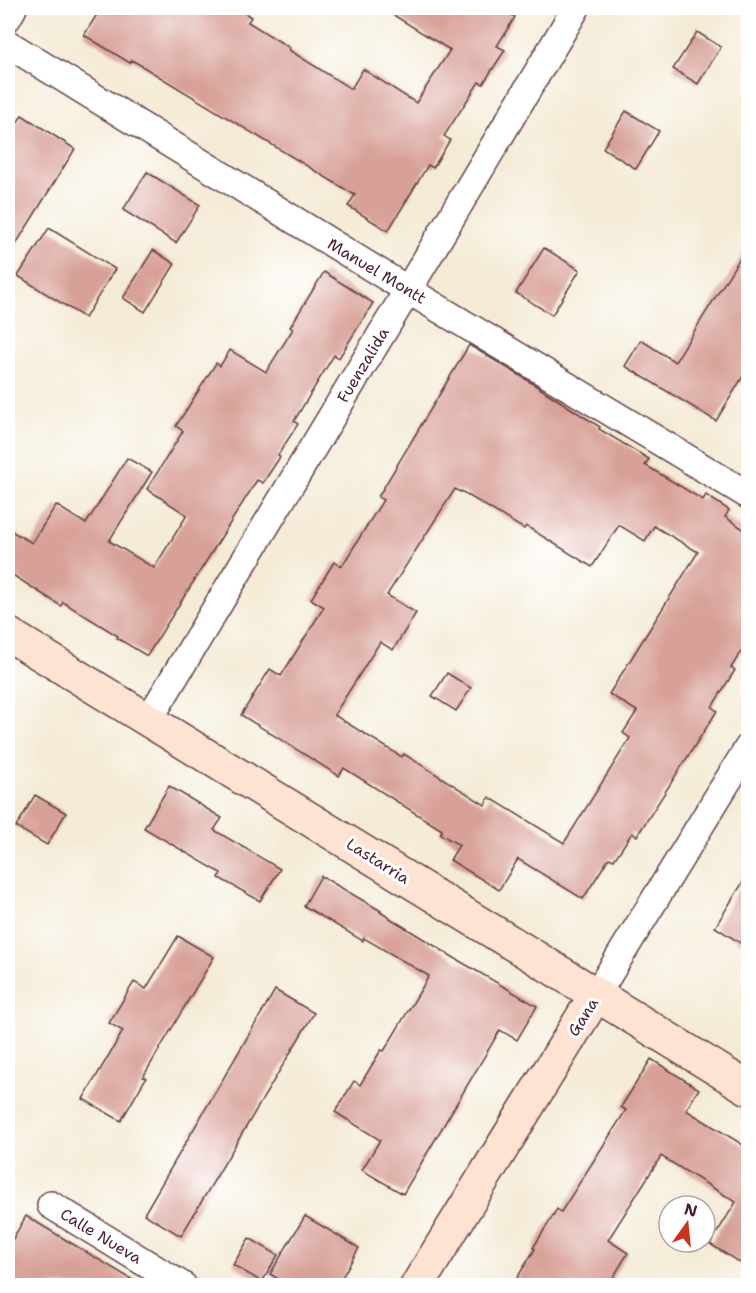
<svg xmlns="http://www.w3.org/2000/svg" width="756" height="1293" viewBox="0 0 756 1293" font-family="'Shantell Sans',sans-serif">
	<style>
		.building { fill: #d8a198; fill-rule: evenodd }
		.lines { fill: none; stroke-linecap: round; stroke-linejoin: round }
		.street-casing { stroke: #643e45; stroke-width: 30 }
		.secondary-casing { stroke: #643e45; stroke-width: 36 }
		.street { stroke: #fff; stroke-width: 27 }
		.secondary { stroke: #fee3d2; stroke-width: 33 }
		.labels { text-anchor: middle; dominant-baseline: central; stroke-width: 6; stroke-linejoin: round; paint-order: stroke }
		.street-label { font-size: 16px; fill: #4a1f2b; stroke: #fff }
	</style>
	<rect width="100%" height="100%" fill="#fff"/>
	<filter id="ink" filterUnits="userSpaceOnUse"><feTurbulence type="fractalNoise" baseFrequency=".0167" numOctaves="2"/><feDisplacementMap in="SourceGraphic" scale="12" xChannelSelector="R" yChannelSelector="G"/><feConvolveMatrix kernelMatrix="1 2 1 2 8 2 1 2 1" color-interpolation-filters="sRGB"/></filter>
	<filter id="wash" filterUnits="userSpaceOnUse"><feTurbulence type="fractalNoise" baseFrequency=".008" numOctaves="4" result="noise"/><feDisplacementMap in="SourceGraphic" scale="24" xChannelSelector="R" yChannelSelector="G"/><feGaussianBlur stdDeviation="1.35" result="paint"/><feColorMatrix in="noise" values="0 0 0 0 0 0 0 0 0 0 0 0 0 0 0 0 0 1.4 0 .05"/><feComposite in="paint" operator="in"/></filter>
	<g filter="url(#wash)">
		<rect width="100%" height="100%" fill="#f4ebd6"/>
		<g id="blocks">
			<g class="building">
				<polygon points="101,8 237,8 251,17 248,22 290,48 289,50 351,89 363,69 416,103 450,50 382,8 499,8 515,17 497,46 505,50 483,84 479,82 444,136 450,140 433,168 428,165 388,231 348,206 355,195 132,60 130,63 84,35"/>
				<polygon points="697,32 721,47 698,84 673,69"/>
				<polygon points="626,111 659,131 636,169 603,148"/>
				<polygon points="22,115 75,149 8,257 8,138"/>
				<polygon points="147,172 200,205 176,243 123,210"/>
				<polygon points="49,228 115,269 85,318 18,276"/>
				<polygon points="748,245 748,368 716,421 625,366 641,340 675,362"/>
				<polygon points="544,248 580,270 552,315 516,293"/>
				<polygon points="153,250 175,264 145,312 123,298"/>
				<polygon points="324,272 373,303 339,358 334,355 294,421 298,424 278,455 280,457 263,483 257,480 147,656 117,638 118,636 63,602 61,606 8,572 8,529 32,543 56,505 86,524 127,458 152,472 109,541 154,568 187,515 147,489 183,431 176,426 216,363 220,366 230,350 266,372 293,329 290,327"/>
				<path d="M 469,345 L 524,378 L 600,427 L 599,429 L 649,459 L 645,465 L 703,500 L 706,495 L 729,510 L 725,517 L 748,532 L 748,640 L 731,668 L 735,670 L 712,707 L 717,711 L 637,836 L 632,833 L 614,860 L 609,858 L 583,899 L 518,859 L 499,890 L 450,860 L 459,845 L 440,834 L 442,830 L 344,768 L 339,776 L 241,715 L 270,669 L 281,676 L 324,607 L 311,599 L 334,562 L 342,566 L 383,500 L 378,497 ZM 455,489 L 460,492 L 461,491 L 524,529 L 526,526 L 592,567 L 619,525 L 645,541 L 654,526 L 698,552 L 609,694 L 637,711 L 623,733 L 630,738 L 564,843 L 489,797 L 485,805 L 404,754 L 402,757 L 334,715 L 380,642 L 393,650 L 416,613 L 387,595 Z"/>
				<polygon points="447,673 471,688 456,711 432,696"/>
				<polygon points="169,786 222,818 214,830 280,869 260,901 219,878 221,873 144,828"/>
				<polygon points="35,795 66,813 47,845 16,827"/>
				<polygon points="748,874 748,948 715,927"/>
				<polygon points="321,876 381,911 380,912 456,959 537,1006 517,1040 500,1030 403,1194 362,1170 380,1140 335,1112 354,1081 360,1085 381,1050 384,1051 429,976 364,938 363,941 304,906"/>
				<polygon points="178,936 214,957 143,1077 146,1078 121,1121 83,1099 123,1031 109,1023 134,982 146,989"/>
				<polygon points="275,990 314,1013 181,1236 144,1214"/>
				<polygon points="651,1059 699,1089 686,1110 748,1148 748,1268 710,1244 736,1202 661,1156 608,1240 628,1253 608,1286 512,1286 535,1249 533,1248 557,1209 561,1212 626,1110 621,1107"/>
				<polygon points="26,1216 143,1286 8,1286 8,1247"/>
				<polygon points="305,1216 359,1248 337,1286 289,1286 270,1274"/>
				<polygon points="249,1238 278,1255 262,1282 233,1265"/>
			</g>
		</g>
	</g>
	<g filter="url(#ink)">
		<use href="#blocks" fill-opacity="0" stroke="#643e45" stroke-width="1.5"/>
		<g class="lines">
			<defs>
				<g id="street">
					<polyline points="8,17 13,8"/>
					<polyline points="8,44 408,290 748,495"/>
					<polyline points="148,721 408,290 576,8"/>
					<polyline points="596,995 748,748"/>
					<polyline points="51,1205 183,1286"/>
				</g>
				<g id="secondary">
					<polyline points="8,634 748,1088"/>
					<polyline points="417,1286 596,995"/>
				</g>
			</defs>
			<use href="#street" class="street-casing"/>
			<use href="#secondary" class="secondary-casing"/>
			<use href="#street" class="street"/>
			<use href="#secondary" class="secondary"/>
		</g>
	</g>
	<g class="labels">
		<g class="street-label">
			<text transform="translate(377 271) rotate(31)">Manuel Montt</text>
			<text transform="translate(363 365) rotate(-59)">Fuenzalida</text>
			<text transform="translate(378 861) rotate(32)">Lastarria</text>
			<text transform="translate(583 1017) rotate(-58)">Gana</text>
			<text transform="translate(101 1236) rotate(31)">Calle Nueva</text>
		</g>
	</g>
	<rect width="756" height="1293" fill="none" stroke="#fff" stroke-width="30"/>
	<g transform="translate(687 1224) rotate(15)"><circle r="28" fill="#ffffff" stroke="#b7a5aa" stroke-width="1.5"/>
	<path d="M0-4.5L10 22L0 15L-10 22Z" fill="#c8321e"/>
	<text y="-9" font-size="16" font-weight="bold" text-anchor="middle" fill="#4a1f2b">N</text>
	</g>
</svg>
